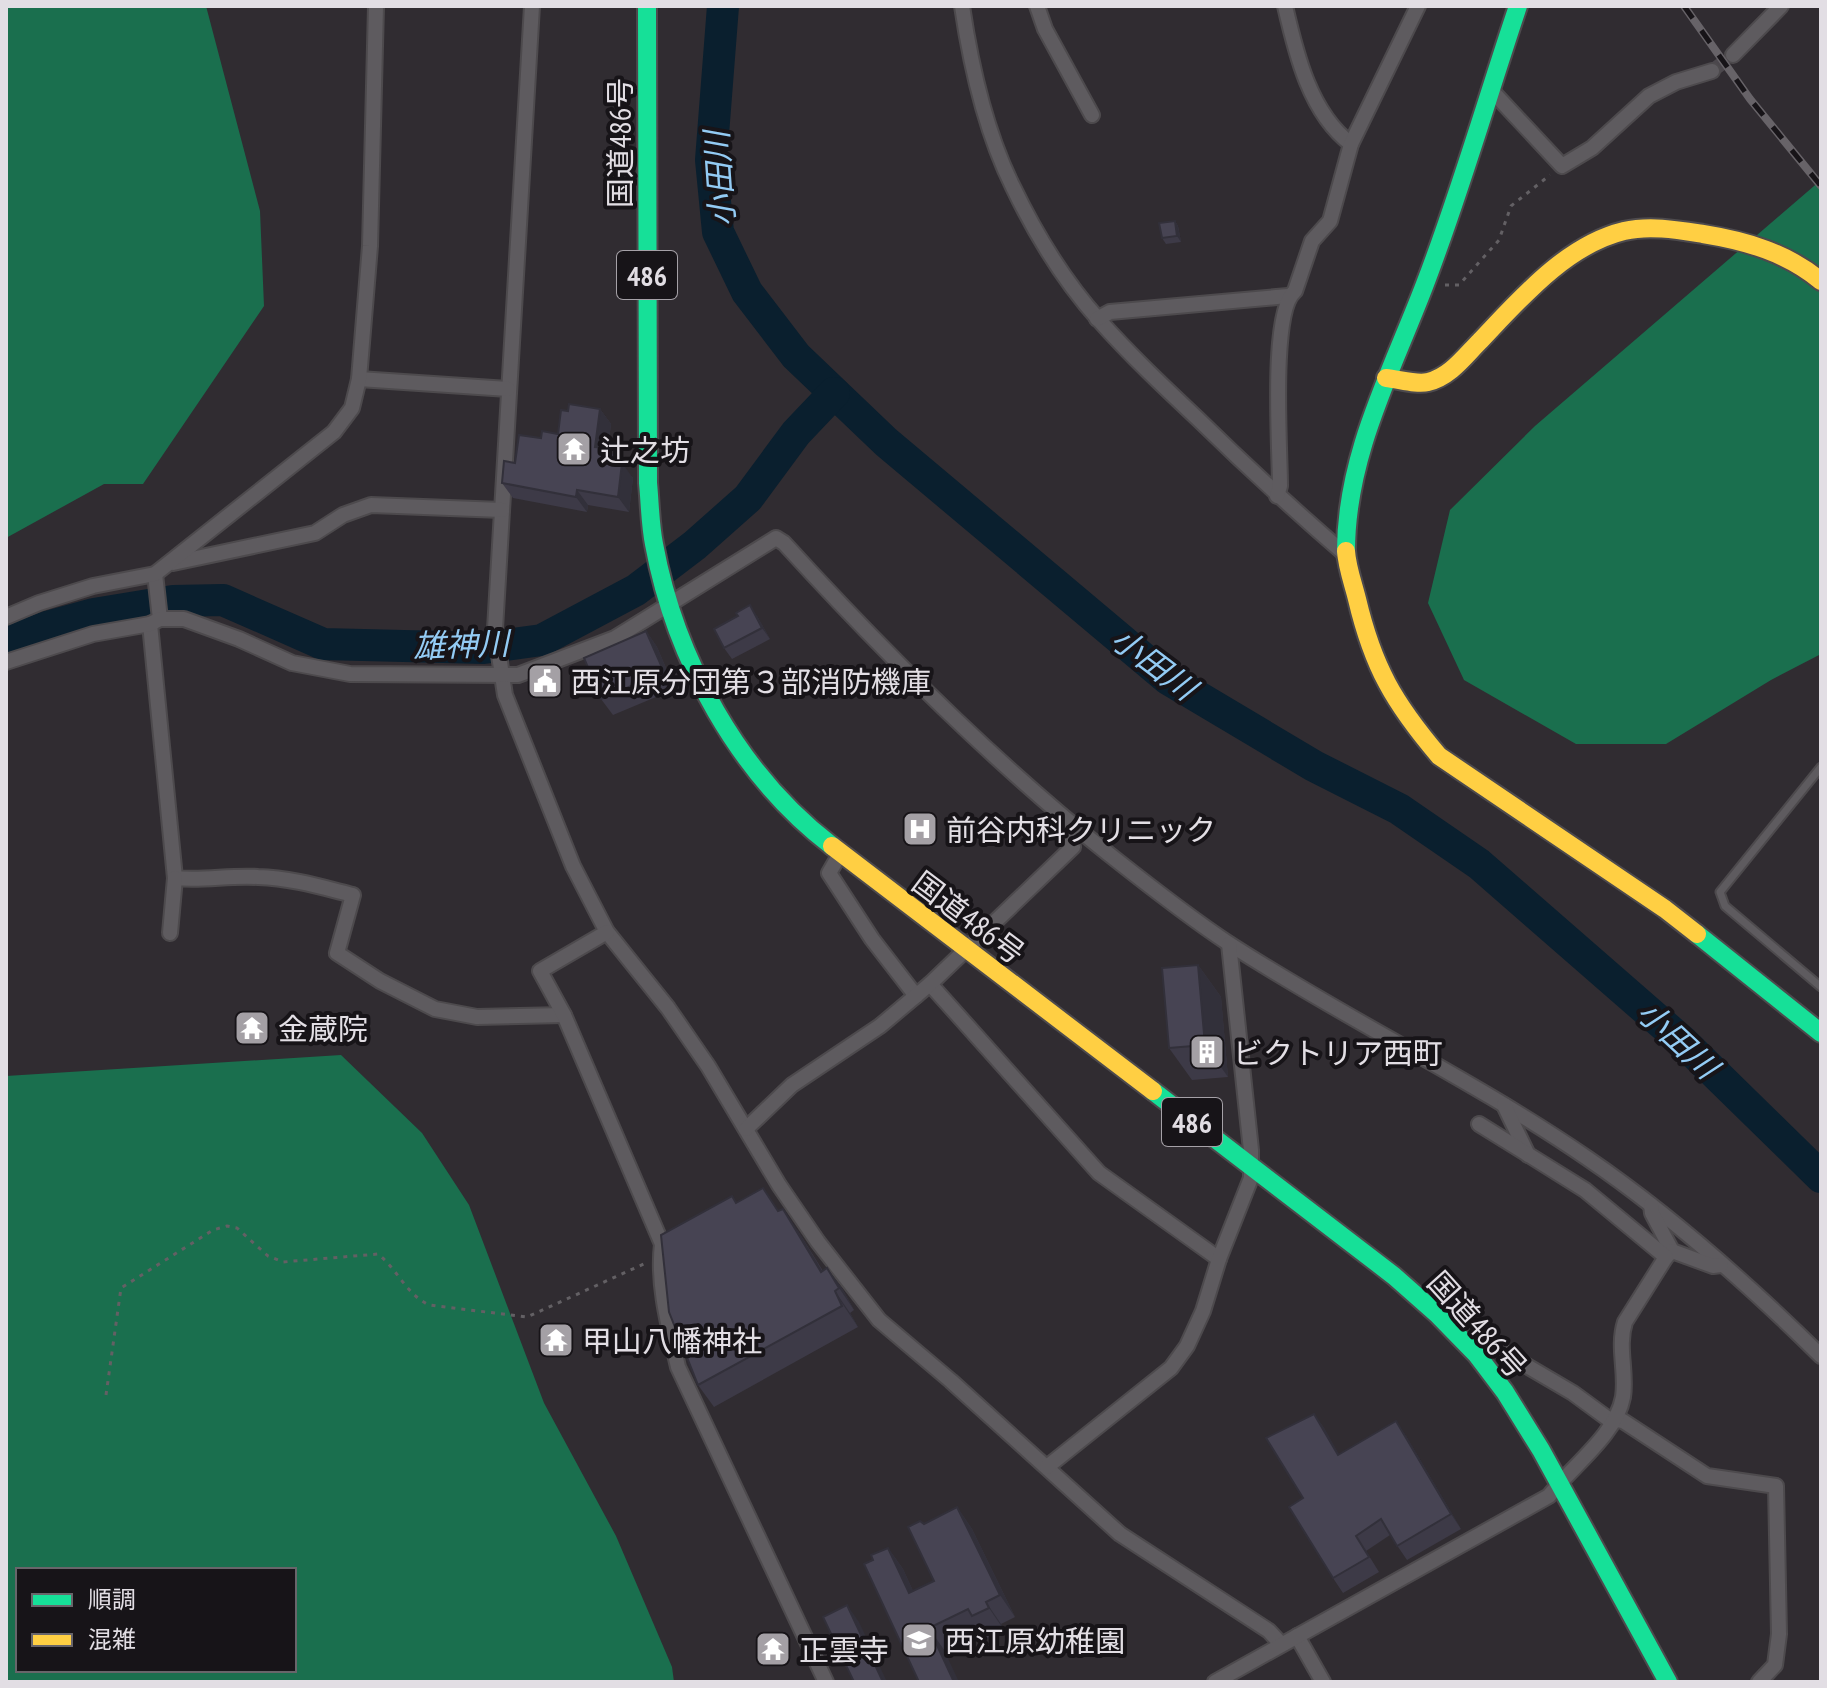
<svg xmlns="http://www.w3.org/2000/svg" width="1827" height="1688" viewBox="0 0 1827 1688" font-family="'PT Sans Narrow','Noto Sans JP',sans-serif">
	<style>
		.forest { fill: #1a6f4e; fill-rule: evenodd }
		.lines { fill: none; stroke-linecap: round; stroke-linejoin: round }
		.river { stroke: #0a1f2e; stroke-width: 32 }
		.street-tunnel { stroke: #4b474c; stroke-width: 14; stroke-dasharray: 14 7; stroke-linecap: butt }
		.lane-casing { stroke: #4d4a4d; stroke-width: 11 }
		.street-casing { stroke: #4d4a4d; stroke-width: 18 }
		.fast-casing { stroke: #4d4a4d; stroke-width: 22 }
		.slow-casing { stroke: #4d4a4d; stroke-width: 22 }
		.path { stroke: #636064; stroke-width: 3; stroke-dasharray: 4 6; stroke-linecap: butt }
		.lane { stroke: #5e5b5f; stroke-width: 7 }
		.street { stroke: #5e5b5f; stroke-width: 14 }
		.fast { stroke: #16e098; stroke-width: 18 }
		.slow { stroke: #ffcf43; stroke-width: 18 }
		.rail-casing { stroke: #676368; stroke-width: 8 }
		.rail { stroke: #171418; stroke-width: 5; stroke-dasharray: 15; stroke-linecap: butt }
		.wall { fill: #3d3a47 }
		.shaded-wall { fill: #32303a }
		.building { fill: #474453; stroke: #32303a; stroke-width: 2 }
		.labels { text-anchor: middle; dominant-baseline: central; stroke-width: 8; stroke-linejoin: round; paint-order: stroke }
		.shield { fill: #171418; stroke: #a5a1a7; stroke-width: 2 }
		.shield-label { font-size: 28px; font-weight: bold; fill: #e2dee4 }
		.street-label { font-size: 30px; fill: #e2dee4; stroke: #171418 }
		.poi-label { font-size: 30px; fill: #e2dee4; stroke: #171418; text-anchor: start }
		.water-label { font-size: 32px; font-style: italic; fill: #93cbf4; stroke: #171418 }
	</style>
	<rect width="100%" height="100%" fill="#302c31"/>
	<g class="forest">
		<polygon points="6,6 206,6 260,211 264,306 143,484 104,484 6,538"/>
		<polygon points="1821,180 1821,654 1771,680 1666,744 1576,744 1464,680 1428,603 1450,510 1535,426"/>
		<path d="M 341,1055 L 422,1133 L 469,1205 L 544,1403 L 616,1536 L 672,1667 L 674,1682 L 6,1682 L 6,1076 ZM 18,1570 L 294,1570 L 294,1670 L 18,1670 Z"/>
	</g>
	<g class="lines">
		<g class="river">
			<polyline points="723,6 711,160 718,232 747,292 796,356 886,442 1168,679 1314,766 1399,809 1479,864 1682,1041 1821,1177"/>
			<polyline points="6,642 47,627 94,614 173,601 223,600 323,644 484,648 542,640 636,590 695,545 748,498 796,433 834,393"/>
		</g>
		<polyline class="street-tunnel" points="1712,71 1733,55"/>
		<defs>
			<polyline id="lane" points="1821,767 1720,892 1725,906 1821,987"/>
			<g id="street">
				<polyline points="532,6 495,629 505,695 573,866 607,932 668,1008 708,1066 779,1185 818,1242 879,1320 951,1381 1120,1534 1269,1631 1281,1644"/>
				<path d="M 962,6 C 971,67 985,131 1013,187 C 1035,233 1065,282 1099,320 C 1130,355 1164,387 1198,419 C 1246,466 1295,511 1346,555"/>
				<polyline points="1037,6 1045,29 1092,115"/>
				<path d="M 1285,6 C 1296,54 1310,113 1351,144"/>
				<polyline points="1733,55 1781,6"/>
				<polyline points="1492,91 1562,166 1592,148 1649,96 1676,82 1712,71"/>
				<polyline points="1097,319 1110,312 1288,296"/>
				<polyline points="359,379 508,389"/>
				<path d="M 1277,496 L 1280,486 C 1280,450 1270,311 1295,291 L 1312,241 L 1330,221 L 1351,144 L 1418,6"/>
				<polyline points="173,563 315,533 343,515 371,505 502,510"/>
				<polyline points="155,574 160,619"/>
				<polyline points="6,617 39,603 93,586 155,574 334,432 352,408 359,379 370,246 376,6"/>
				<path d="M 150,624 L 175,878 C 203,881 230,875 258,877 C 291,878 321,887 353,895 L 337,953 L 380,981 L 435,1009 L 477,1017 L 564,1015"/>
				<path d="M 6,662 L 93,634 L 150,624 L 160,619 L 184,619 L 239,639 L 292,663 L 350,674 L 518,675 L 615,638 L 776,538 L 784,543 C 886,655 992,761 1110,855 C 1148,885 1187,916 1228,943 C 1345,1019 1472,1079 1587,1158 C 1672,1216 1748,1284 1821,1356"/>
				<polyline points="840,854 829,873 872,939 916,996"/>
				<path d="M 607,932 L 540,971 L 564,1015 L 662,1244 C 657,1284 669,1328 678,1367 L 826,1682"/>
				<polyline points="170,933 175,878"/>
				<polyline points="930,984 1099,1173 1219,1259"/>
				<polyline points="1504,1105 1528,1155"/>
				<polyline points="746,1129 792,1085 880,1026 930,984 1073,847 1067,828 1068,821"/>
				<polyline points="1651,1205 1652,1213 1672,1251 1666,1257"/>
				<polyline points="1672,1251 1713,1266 1721,1265"/>
				<polyline points="1478,1357 1489,1349 1498,1349 1573,1393 1607,1418 1623,1421 1707,1476 1776,1486 1779,1634 1775,1665 1759,1682"/>
				<polyline points="1047,1467 1171,1368 1187,1346 1203,1311 1219,1259 1251,1178 1251,1150 1229,944"/>
				<polyline points="1297,1636 1323,1682"/>
				<path d="M 1215,1682 L 1549,1496 C 1572,1466 1616,1435 1623,1397 C 1627,1372 1617,1347 1625,1322 L 1666,1257 L 1585,1190 L 1479,1124"/>
			</g>
			<g id="fast">
				<path d="M 647,6 L 648,483 C 650,503 650,524 654,544 C 675,659 739,775 832,846"/>
				<path d="M 1346,551 C 1346,455 1392,371 1425,284 C 1460,193 1487,98 1518,6"/>
				<polyline points="1697,934 1821,1033"/>
				<polyline points="1153,1091 1394,1276 1437,1314 1477,1355 1505,1392 1541,1450 1668,1682"/>
			</g>
			<g id="slow">
				<path d="M 1386,378 C 1398,379 1417,385 1428,382 C 1450,377 1465,356 1480,341 C 1520,299 1566,245 1624,231 C 1650,225 1678,230 1703,234 C 1747,241 1787,253 1821,281"/>
				<path d="M 1346,551 C 1347,567 1353,583 1357,599 C 1373,667 1394,703 1439,756 L 1665,909 L 1697,934"/>
				<polyline points="832,846 1153,1091"/>
			</g>
		</defs>
		<use href="#lane" class="lane-casing"/>
		<use href="#street" class="street-casing"/>
		<use href="#fast" class="fast-casing"/>
		<use href="#slow" class="slow-casing"/>
		<g class="path">
			<polyline points="1445,285 1459,285 1499,240 1511,206 1550,175"/>
			<path d="M 106,1395 L 121,1288 L 213,1230 L 227,1226 L 237,1228 L 268,1256 L 283,1262 L 378,1254 C 398,1270 406,1294 429,1305 L 527,1317 L 646,1263"/>
			<polyline points="1630,1681 1631,1682"/>
		</g>
		<use href="#lane" class="lane"/>
		<use href="#street" class="street"/>
		<use href="#fast" class="fast"/>
		<use href="#slow" class="slow"/>
		<defs>
			<polyline id="rail" points="1684,6 1750,99 1821,186"/>
		</defs>
		<use href="#rail" class="rail-casing"/>
		<use href="#rail" class="rail"/>
	</g>
	<g class="wall">
		<polygon points="1175,221 1178,226 1181,242 1166,244 1162,238"/>
		<polygon points="600,409 611,424 608,448 618,462 633,478 629,512 588,505 587,512 513,498 502,483 515,463 541,438 558,434 568,411"/>
		<polygon points="757,616 770,639 732,659 724,648"/>
		<polygon points="646,631 657,647 675,689 613,715 601,699"/>
		<polygon points="1198,965 1221,997 1228,1077 1192,1080 1169,1048"/>
		<polygon points="732,1196 736,1202 779,1211 798,1231 823,1271 827,1268 843,1290 854,1310 850,1313 858,1327 714,1407 698,1385"/>
		<polygon points="1314,1414 1324,1428 1339,1455 1406,1436 1461,1529 1407,1560 1390,1535 1366,1551 1379,1572 1343,1593 1333,1578 1303,1498"/>
		<polygon points="957,1507 972,1529 1015,1617 1001,1624 1004,1630 987,1638 982,1631 944,1650 873,1560 888,1548 903,1569 913,1591 934,1581 924,1524"/>
	</g>
	<g class="shaded-wall">
		<polygon points="1175,221 1178,226 1181,242 1177,236"/>
		<polygon points="600,409 611,424 606,462 595,447"/>
		<polygon points="608,448 619,463 607,461"/>
		<polygon points="622,463 633,478 629,512 618,497"/>
		<polygon points="577,490 588,505 587,512 576,497"/>
		<polygon points="750,605 757,616 770,639 762,628"/>
		<polygon points="646,631 657,647 675,689 664,672"/>
		<polygon points="1198,965 1221,997 1228,1077 1205,1045"/>
		<polygon points="783,1209 798,1231 836,1294 835,1291 850,1313 858,1327 821,1272"/>
		<polygon points="827,1268 843,1290 854,1310 839,1288"/>
		<polygon points="1314,1414 1324,1428 1348,1470 1338,1455"/>
		<polygon points="1396,1421 1406,1436 1461,1529 1451,1514"/>
		<polygon points="957,1507 972,1529 1015,1617 1000,1595"/>
		<polygon points="888,1548 903,1569 924,1615 909,1593"/>
		<polygon points="986,1602 1001,1624 1004,1630 989,1608"/>
		<polygon points="847,1605 859,1622 887,1682 883,1682"/>
		<polygon points="929,1628 944,1650 959,1682 954,1682"/>
	</g>
	<g class="building">
		<polygon points="1175,221 1177,236 1162,238 1159,223"/>
		<polygon points="569,404 600,409 595,447 608,448 607,461 622,463 618,497 577,490 576,497 502,483 504,461 515,463 519,435 541,438 542,431 558,434 561,410 568,411"/>
		<polygon points="750,605 762,628 724,648 714,629 738,616 736,613"/>
		<polygon points="646,631 664,672 601,699 584,658"/>
		<polygon points="1198,965 1205,1045 1169,1048 1162,968"/>
		<polygon points="763,1188 778,1211 783,1209 821,1272 827,1268 839,1288 835,1291 842,1306 698,1385 669,1312 661,1235 732,1196 736,1203"/>
		<polygon points="1314,1414 1338,1455 1396,1421 1451,1514 1397,1546 1381,1519 1356,1536 1369,1557 1333,1578 1289,1507 1303,1498 1266,1438"/>
		<polygon points="957,1507 1000,1595 986,1602 989,1608 972,1616 968,1609 929,1628 954,1682 919,1682 864,1564 873,1560 871,1555 888,1548 909,1593 934,1581 908,1527 920,1521 924,1524"/>
		<polygon points="847,1605 883,1682 854,1682 823,1617"/>
	</g>
	<defs>
		<symbol id="temple-square" viewBox="-11 -11 22 22"><rect x="-9" y="-9" width="18" height="18" rx="4" fill="#a4a0a5" stroke="#171418"/><path d="M0-6L5-2H3V0L6.5 2.5H4V6H1.5V3h-3V6H-4V2.5H-6.5L-3 0V-2H-5Z" fill="#fff"/></symbol>
		<symbol id="civic-square" viewBox="-11 -11 22 22"><rect x="-9" y="-9" width="18" height="18" rx="4" fill="#a4a0a5" stroke="#171418"/><path d="M-.6-6.5H3V-4.5H.6V-3L4-1V1h2V6H-6V1h2V-1L-.6-3ZM-1.2 2.5V6h2.4V2.5Z" fill="#fff"/></symbol>
		<symbol id="hospital-square" viewBox="-11 -11 22 22"><rect x="-9" y="-9" width="18" height="18" rx="4" fill="#a4a0a5" stroke="#171418"/><path d="M-5-5h3v3.5h4V-5h3V5h-3V1.5h-4V5h-3Z" fill="#fff"/></symbol>
		<symbol id="building-square" viewBox="-11 -11 22 22"><rect x="-9" y="-9" width="18" height="18" rx="4" fill="#a4a0a5" stroke="#171418"/><path d="M-4-6H4V6H1V3H-1V6H-4ZM-2.5-4.3h1.7v1.8h-1.7ZM.8-4.3h1.7v1.8H.8ZM-2.5-1h1.7V.8h-1.7ZM.8-1h1.7V.8H.8Z" fill="#fff"/></symbol>
		<symbol id="school-square" viewBox="-11 -11 22 22"><rect x="-9" y="-9" width="18" height="18" rx="4" fill="#a4a0a5" stroke="#171418"/><path d="M0-5L7-2L0 1L-7-2ZM-4 1L0 2.5L4 1V4Q0 6-4 4Z" fill="#fff"/></symbol>
	</defs>
	<g fill-rule="evenodd">
		<use href="#temple-square" x="554" y="429" width="40" height="40"/>
		<use href="#civic-square" x="525" y="661" width="40" height="40"/>
		<use href="#hospital-square" x="900" y="809" width="40" height="40"/>
		<use href="#temple-square" x="232" y="1008" width="40" height="40"/>
		<use href="#building-square" x="1187" y="1032" width="40" height="40"/>
		<use href="#temple-square" x="536" y="1320" width="40" height="40"/>
		<use href="#school-square" x="899" y="1620" width="40" height="40"/>
		<use href="#temple-square" x="753" y="1629" width="40" height="40"/>
	</g>
	<g class="labels">
		<g class="shield">
			<rect x="617" y="251" width="60" height="48" rx="6"/>
			<rect x="1162" y="1098" width="60" height="48" rx="6"/>
		</g>
		<g class="shield-label">
			<text x="647" y="275">486</text>
			<text x="1192" y="1122">486</text>
		</g>
		<g class="street-label">
			<text transform="translate(619 143) rotate(-90)">国道486号</text>
			<text transform="translate(969 917) rotate(37)">国道486号</text>
			<text transform="translate(1478 1324) rotate(48)">国道486号</text>
		</g>
		<g class="poi-label">
			<text x="600" y="449">辻之坊</text>
			<text x="571" y="681">西江原分団第３部消防機庫</text>
			<text x="946" y="829">前谷内科クリニック</text>
			<text x="278" y="1028">金蔵院</text>
			<text x="1233" y="1052">ビクトリア西町</text>
			<text x="582" y="1340">甲山八幡神社</text>
			<text x="945" y="1640">西江原幼稚園</text>
			<text x="799" y="1649">正雲寺</text>
		</g>
		<g class="water-label">
			<text transform="translate(719 179) rotate(-94)">小田川</text>
			<text transform="translate(461 644) rotate(-2)">雄神川</text>
			<text transform="translate(1154 663) rotate(37)">小田川</text>
			<text transform="translate(1678 1039) rotate(43)">小田川</text>
		</g>
	</g>
	<rect width="1827" height="1688" fill="none" stroke="#e2dee4" stroke-width="16"/>
	<rect x="16" y="1568" width="280" height="104" fill="#171418" stroke="#68656a" stroke-width="2"/>
	<rect x="32" y="1594" width="40" height="12" fill="#16e098" stroke="#68656a" stroke-width="2"/>
	<text x="88" y="1608" font-size="24" fill="#e2dee4">順調</text>
	<rect x="32" y="1634" width="40" height="12" fill="#ffcf43" stroke="#68656a" stroke-width="2"/>
	<text x="88" y="1648" font-size="24" fill="#e2dee4">混雑</text>
</svg>
